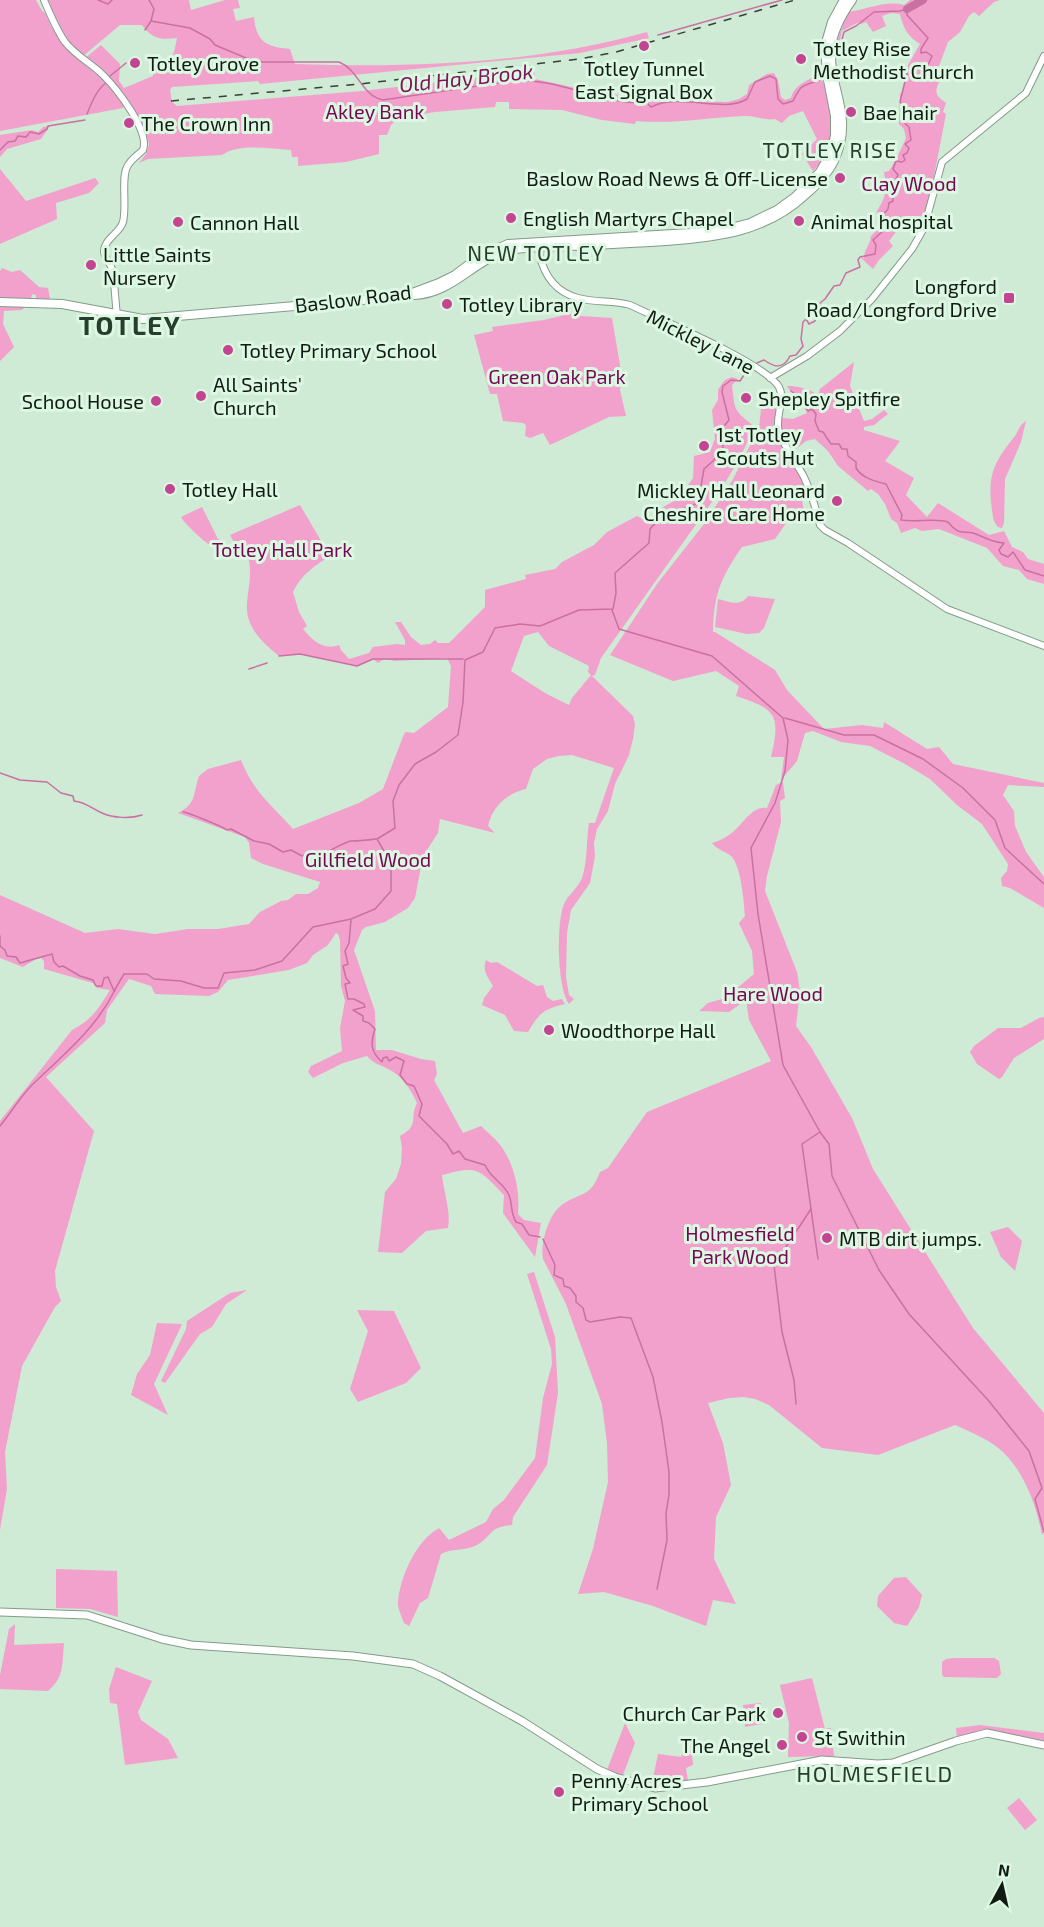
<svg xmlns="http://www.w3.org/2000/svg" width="1044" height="1927" viewBox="0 0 1044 1927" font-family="'Exo 2',sans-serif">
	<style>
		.green { fill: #f2a1cc; fill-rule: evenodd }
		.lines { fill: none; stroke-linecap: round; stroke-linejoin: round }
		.stream { stroke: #c971a2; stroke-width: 1.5 }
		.river { stroke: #c971a2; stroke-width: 8 }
		.tertiary-casing { stroke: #829c88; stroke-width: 8 }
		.secondary-casing { stroke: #829c88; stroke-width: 9 }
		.primary-casing { stroke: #829c88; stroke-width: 10 }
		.tertiary { stroke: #fff; stroke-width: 6 }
		.secondary { stroke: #fff; stroke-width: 7 }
		.primary { stroke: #fff; stroke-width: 8 }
		.rail { stroke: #354138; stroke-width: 1.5; stroke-dasharray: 8 8; stroke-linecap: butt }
		.poi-dot { fill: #c34491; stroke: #dcf7e2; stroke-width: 2 }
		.labels { text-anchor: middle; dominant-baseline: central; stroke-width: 6; stroke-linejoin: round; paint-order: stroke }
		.poi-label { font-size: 20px; fill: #111a13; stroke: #dcf7e2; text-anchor: start }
		.park-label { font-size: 20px; fill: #770653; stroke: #dcf7e2 }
		.street-label { font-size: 20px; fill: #111a13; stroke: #dcf7e2 }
		.water-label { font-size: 21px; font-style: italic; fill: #81155b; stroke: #dcf7e2 }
		.neighbourhood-label { font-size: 21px; letter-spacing: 1.5px; fill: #273d2d; stroke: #dcf7e2 }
		.quarter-label { font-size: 22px; letter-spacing: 1.5px; fill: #273d2d; stroke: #dcf7e2 }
		.district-label { font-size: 26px; font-weight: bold; letter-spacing: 1.5px; fill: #273d2d; stroke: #dcf7e2 }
	</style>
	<rect width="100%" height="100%" fill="#cfead5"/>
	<g class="green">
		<path d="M 0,0 L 36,0 L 42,11 L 45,13 C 58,44 74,54 98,75 C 107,83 115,94 123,104 L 123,108 L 0,131 Z"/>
		<path d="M 47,0 L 189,0 L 191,10 L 225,0 L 238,0 L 240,8 L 233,9 L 236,21 L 254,17 C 256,42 267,47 290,49 L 295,64 C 412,68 534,64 647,32 L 649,38 L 580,53 L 260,84 L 258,81 L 172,87 L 170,90 L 172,102 L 177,106 L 362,91 L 534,71 L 535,79 L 590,91 L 640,98 L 647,97 L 652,92 L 656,94 L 656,102 L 670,97 L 695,101 L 727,102 L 739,99 L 747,94 L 749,85 L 767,74 L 774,73 L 778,80 L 781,97 L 785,100 L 791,98 C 794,85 807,81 819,74 C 831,97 838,133 825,157 C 822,162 817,167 813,171 L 802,154 L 817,139 L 803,111 L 789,116 L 782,123 L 775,119 C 765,121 755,115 743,116 C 707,118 672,124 636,121 L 635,124 L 602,120 L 562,110 L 509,109 L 509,102 L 496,102 L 495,107 L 435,112 L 398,118 L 391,125 L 387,135 L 379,135 L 379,154 L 346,162 L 298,166 L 298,157 L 292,157 L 291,150 C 269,149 240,143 222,155 L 148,159 L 139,163 L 146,154 L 149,144 L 144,127 L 114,82 L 84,59 L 101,45 L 120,64 L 119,81 L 124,88 L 153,76 L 153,69 C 173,61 173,59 177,38 C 161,40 152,39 142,25 L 120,25 L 82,57 L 65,37 Z"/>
		<path d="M 910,0 L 1000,0 L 994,2 L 979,16 L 974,12 L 969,16 L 960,32 L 948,42 L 934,79 L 939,82 C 934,93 936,96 946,103 L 943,112 L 946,114 L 930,197 L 922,218 L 916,216 L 912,226 L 904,221 L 889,241 L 893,246 L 879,260 L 873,269 L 861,258 L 864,258 C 864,250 870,245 871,236 C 883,225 876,224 877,211 C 887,195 887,190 884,172 L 889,171 C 896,159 901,150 906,138 L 904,129 L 899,124 L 900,94 L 902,92 L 908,65 L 920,44 C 908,37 903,28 900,14 L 891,13 L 882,16 L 886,26 L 873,32 L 866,22 L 861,24 L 859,22 L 842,31 L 839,45 L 836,44 L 848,12 C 866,10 886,0 904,5 Z"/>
		<polygon points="50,126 41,139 7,149 0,157 0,135 32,130 38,132 43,127"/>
		<polygon points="0,169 26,201 95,178 99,183 89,193 56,203 57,219 0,244"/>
		<polygon points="2,268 12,272 20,270 39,287 48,288 50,299 36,299 36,295 32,294 31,299 0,299 0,271"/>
		<polygon points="8,305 23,306 24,308 22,310 4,311 3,324 14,347 0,361 0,306"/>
		<polygon points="577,312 580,312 581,316 612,318 622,377 620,390 626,416 609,417 550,445 543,433 530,438 525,436 526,425 523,423 503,421 497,394 490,394 474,335 493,331 492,327 544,320"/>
		<path d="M 854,362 L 850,386 L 864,421 L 872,419 L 884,410 L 888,414 L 874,425 L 864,427 L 864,430 L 900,441 L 885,461 L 914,478 L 906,495 L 927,517 L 938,503 L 989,535 L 1004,531 L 1012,547 L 1023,552 L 1028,559 L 1044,564 L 1044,584 L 1027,579 L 1019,570 L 1003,566 L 987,548 L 939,529 L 922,531 L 915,528 L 901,533 L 897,523 L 891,519 L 885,504 L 878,494 L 871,489 L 868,491 L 838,466 L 828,451 L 815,439 L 806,441 L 792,452 L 781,432 L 781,418 L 793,419 L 807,413 C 803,399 794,398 787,386 C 798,386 808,388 818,395 L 820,389 Z"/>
		<path d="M 732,377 L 738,379 L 732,385 C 735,410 733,410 754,426 C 739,467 712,502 687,537 C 658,577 630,618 601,658 L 595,675 L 592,676 L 633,716 L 635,725 L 633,739 L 629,755 L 615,784 L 608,811 L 597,829 L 594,843 L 595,856 L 590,883 L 571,910 L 567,933 L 566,977 L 569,995 L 574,999 L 569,1004 C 557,987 556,924 564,904 C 568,895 578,888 582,878 C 588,860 586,841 589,823 L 595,823 L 614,768 L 572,755 L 559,756 L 547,759 L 533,769 L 526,789 C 507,793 492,807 488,826 L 495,833 L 440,819 L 438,833 L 423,856 L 415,898 L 408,908 L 385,922 L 366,927 L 362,930 L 354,950 L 375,1011 L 376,1050 L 392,1050 L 421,1059 L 435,1061 L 437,1074 L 434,1080 L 463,1133 L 481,1126 C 487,1132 496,1139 501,1146 C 515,1166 520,1191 518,1214 L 524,1220 L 541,1223 L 535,1257 L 503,1213 L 504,1195 C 479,1169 478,1165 442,1175 C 444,1192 451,1212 448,1228 L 426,1231 L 402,1253 L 378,1252 L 385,1192 L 396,1179 L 401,1164 L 402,1148 L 400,1136 C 420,1125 409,1119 417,1103 C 411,1090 402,1075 388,1069 C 379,1064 374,1064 367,1056 L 343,1063 L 313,1078 L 308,1072 L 311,1066 L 342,1051 L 340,1028 L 345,1001 L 341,986 L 340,940 L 338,934 L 336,933 L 328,945 L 313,955 L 307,963 L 289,970 L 228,980 L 218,992 L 209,996 L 155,994 L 151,986 L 129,979 L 107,1010 L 105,1023 L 46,1077 L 94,1131 L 55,1271 L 56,1287 L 61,1301 L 55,1307 L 22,1366 L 5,1452 L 7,1489 L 0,1530 L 0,1121 L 72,1030 C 93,1019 98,1009 110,990 L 97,988 L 93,983 L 44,969 L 44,961 L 41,958 L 36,959 L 23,967 L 0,958 L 0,895 L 85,933 L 118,929 L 155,934 L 188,929 L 218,929 L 249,924 L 260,912 L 281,901 L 288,900 L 296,894 L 308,894 L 318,888 L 320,882 L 263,864 L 251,858 L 249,843 L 245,837 L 178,813 C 197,804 193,793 199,776 L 208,769 L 241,760 C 254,793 271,804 293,829 L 359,803 L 383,789 L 404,734 L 406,732 L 414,733 L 448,707 L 451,666 L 447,658 L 395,661 L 384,659 L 378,663 L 373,659 L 357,666 L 300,654 L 279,656 C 262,642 245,627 247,603 C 248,589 252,576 249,561 C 246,550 234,545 230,535 L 300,505 L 330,556 C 313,567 302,574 293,592 L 299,612 L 307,626 L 303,629 C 312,640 324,651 339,645 L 341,650 L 349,659 L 369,653 L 373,647 L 397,644 L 405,645 L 405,640 L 395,622 L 401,622 L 411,637 L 421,645 L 430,644 L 435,640 L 438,643 L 449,643 L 485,607 L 485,590 L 526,579 L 525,575 L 555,569 L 562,562 L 594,545 L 607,532 L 637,516 L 648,522 C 656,510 671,501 685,497 L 687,487 L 693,478 L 694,456 L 710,452 L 715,439 L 712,410 L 718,400 L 718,390 L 721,385 L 725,380 ZM 538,632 L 549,646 L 589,666 L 588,672 L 591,675 L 572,698 L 569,705 L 545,693 L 511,671 L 524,636 Z"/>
		<path d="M 765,399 L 778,402 L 775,423 L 777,434 L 800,475 L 810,498 L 802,501 L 807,523 L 791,516 L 775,539 L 742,547 C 720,579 714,594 713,632 L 715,632 L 775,670 L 787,690 L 824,729 L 862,725 L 883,728 L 884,722 L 927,749 L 939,747 L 953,764 L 1044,783 L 1044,787 L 1008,785 L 1003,795 L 1014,811 L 1015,826 L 1026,852 L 1044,877 L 1044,908 L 1010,888 L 1002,886 L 1001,878 L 1007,871 L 1008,864 L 982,824 L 957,805 L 930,779 L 905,764 L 870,746 L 841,742 L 813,731 L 805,733 L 797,761 L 781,780 L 784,757 L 771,757 C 781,715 776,709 736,696 L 739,686 L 716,671 L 673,681 L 610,655 L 657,584 L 704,524 L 732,481 L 759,428 L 762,400 Z"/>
		<path d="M 1026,421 L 1021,442 L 1005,479 L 1004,523 L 1002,528 L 998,527 C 993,522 993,516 992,510 C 987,475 994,462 1015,436 C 1019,430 1019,425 1026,421 Z"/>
		<path d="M 202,507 L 218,539 L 224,543 C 219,545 214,546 209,544 C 204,542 183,522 181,517 Z"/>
		<path d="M 748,596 L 775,599 L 764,628 L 759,633 L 747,634 L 715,627 L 718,599 C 730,602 740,607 748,596 Z"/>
		<path d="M 783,782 L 785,798 L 780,801 L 781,822 L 767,876 L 765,891 L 797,972 L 800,991 L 796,1026 L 811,1047 L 852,1118 L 873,1169 L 973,1328 L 1044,1413 L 1044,1532 L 1042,1535 C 1036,1504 1023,1467 997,1447 C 985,1438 969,1431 955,1425 L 878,1455 L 822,1448 L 769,1405 L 755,1399 L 744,1397 L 729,1398 L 708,1403 L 723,1443 L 731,1485 L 716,1517 L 714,1559 L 736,1604 L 713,1600 L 706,1626 L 653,1606 L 604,1592 L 578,1594 L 593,1549 L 608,1482 L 607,1443 L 602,1404 L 566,1304 L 543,1259 C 540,1243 549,1213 563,1204 C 583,1191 590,1198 600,1172 L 608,1168 L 647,1112 L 771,1061 L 749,1020 L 746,1000 L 729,1012 L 699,1011 L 708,1003 L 722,999 L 727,993 L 736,989 L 754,974 L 752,951 L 739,923 L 745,916 C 744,902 741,865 731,856 C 725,851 717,850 712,843 C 719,841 727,837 733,832 C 744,823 752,806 767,808 L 776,785 Z"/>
		<path d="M 486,960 L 491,963 L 497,962 L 537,986 L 543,985 L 547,997 L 553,1001 L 562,999 L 565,1004 C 544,1009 539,1013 528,1032 L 514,1031 L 505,1015 L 482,1005 L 484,998 L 493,986 C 488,976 482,972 486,960 Z"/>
		<polygon points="1044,1017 1044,1039 1014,1058 1002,1077 999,1079 977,1064 970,1052 974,1046 998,1028 1021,1028 1039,1018"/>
		<polygon points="1008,1227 1022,1241 1015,1271 1001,1257 990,1232"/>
		<path d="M 534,1272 L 555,1337 L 558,1393 L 547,1465 L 513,1517 L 512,1525 C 487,1527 493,1537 475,1546 C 464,1551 451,1548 441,1554 L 428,1598 L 420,1603 L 409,1626 L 404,1623 C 402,1617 397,1607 398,1601 C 401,1575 416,1541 439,1528 L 449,1540 L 486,1522 L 493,1509 L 504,1500 L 535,1458 L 543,1398 L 552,1364 L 551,1349 L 527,1274 Z"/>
		<polygon points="247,1290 226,1304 212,1327 200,1334 165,1383 161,1381 186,1329 187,1321 230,1293"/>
		<polygon points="357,1310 394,1311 421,1368 406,1383 358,1402 350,1389 368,1331"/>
		<polygon points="157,1323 182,1324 154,1384 168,1415 131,1395 137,1374 150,1355"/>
		<polygon points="56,1569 117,1571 118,1617 90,1609 56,1608"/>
		<polygon points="906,1577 922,1595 919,1607 907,1626 894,1623 877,1606 878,1596 894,1578"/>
		<path d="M 15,1624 L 14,1645 L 64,1643 C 62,1663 65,1677 48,1691 L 0,1689 L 0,1675 L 9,1629 Z"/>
		<polygon points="954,1658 994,1658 999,1661 1001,1674 997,1678 944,1677 942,1675 942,1662 946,1659"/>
		<polygon points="116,1667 152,1681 138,1712 141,1720 168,1739 178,1758 125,1765 117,1704 110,1703 109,1689"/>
		<polygon points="812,1678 825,1729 831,1728 834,1756 788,1757 789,1723 780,1685"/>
		<polygon points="761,1703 767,1723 745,1727 743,1705"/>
		<polygon points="625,1723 635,1743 623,1775 607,1770"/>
		<polygon points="980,1725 1044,1733 1044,1742 993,1730 979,1732 957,1738 956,1728"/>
		<polygon points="691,1745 693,1765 686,1768 688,1781 662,1785 652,1783 658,1754 681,1757 684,1749"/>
		<polygon points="1019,1798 1037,1820 1025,1830 1007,1808"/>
	</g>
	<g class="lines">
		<g class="stream">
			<polyline points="98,0 108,4 112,0"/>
			<path d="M 149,0 L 154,9 L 151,21 L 190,28 L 210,39 L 215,45 L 246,58 L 262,62 L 339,62 C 359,70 361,95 383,100 L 512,81 C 559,77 601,105 647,103 L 651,107 C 681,92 723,114 747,99 L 755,82 L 770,76 L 776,79 L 778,99 L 783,104 L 793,101 C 804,80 802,88 821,79"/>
			<polyline points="145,30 151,21"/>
			<polyline points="658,35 782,0"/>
			<polyline points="110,76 126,63"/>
			<path d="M 87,114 C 91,104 97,89 106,83"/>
			<polyline points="0,150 8,142 15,141 18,136 26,137 30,132 39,134 47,129 48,126 85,120"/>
			<path d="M 757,363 L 764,360 C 774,367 783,370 790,356 L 796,355 L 803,346 L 801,339 L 803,322 L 806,319 L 809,324 L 815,321 L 820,303 L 825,299 L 834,286 L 840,285 L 846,273 L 860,267 L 858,260 L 860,257 L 875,254 L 876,245 L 873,240 L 883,231 L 883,227 L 886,223 L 882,216 L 888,209 L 889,203 L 893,201 L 892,186 L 898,175 L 893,169 L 896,161 L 902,162 L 905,160 L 903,155 L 907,153 L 909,148 L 905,144 L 911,140 L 909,127 L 902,121 L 908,110 L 900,102 L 908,69 L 911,68 L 916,69 L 918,66 L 928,65 L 932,56 L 926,52 L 921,53 L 921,49 L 928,38 L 907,15 L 907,9 L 900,11 L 874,12 L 856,26 L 844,32 L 838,55"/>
			<path d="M 791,391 L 803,400 L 802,404 L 808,411 L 812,409 L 816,414 L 815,421 L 819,431 L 823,432 L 831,444 L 839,444 L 842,449 L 847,449 L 848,456 L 856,462 L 856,468 C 862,478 874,481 886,484 L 902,515 L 901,520 C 916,522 929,519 944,521 C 950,521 950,526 955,529 C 960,534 966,531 973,533 C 985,537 990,542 1004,543 L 999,550 L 1001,554 L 1008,557 L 1013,552 L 1025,570 L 1044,576"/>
			<polyline points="612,610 619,629 712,656 783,718 788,740 785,771 775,803 751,848 758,914 783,1065 820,1132 829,1144 832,1176 879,1270 909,1314 988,1400 1029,1451 1042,1488 1035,1499 1044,1532"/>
			<polyline points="279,656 300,654 357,666 373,659 463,659"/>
			<polyline points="249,669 267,663"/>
			<polyline points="785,718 844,735 874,735 923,759 963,788 995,820 1005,848 1044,884"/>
			<path d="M 0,773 L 20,780 L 47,782 L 61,793 L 73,796 L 74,801 C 86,802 92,809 102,813 C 113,818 130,819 142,815"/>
			<path d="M 183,812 C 190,813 223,827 227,830 L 231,829 L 254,841 L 269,844 L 283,852 L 291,850 L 302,856 L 310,851 L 313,853 L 320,851 L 324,853 C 333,850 342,843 351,841 C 359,841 368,840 376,839"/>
			<path d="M 351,920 L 349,943 L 345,951 L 348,964 L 343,966 L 346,978 L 350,983 L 345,984 L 348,999 L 354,999 L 364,1004 L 365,1007 L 353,1010 L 363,1016 L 363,1021 L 369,1023 L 375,1029 C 370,1044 371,1052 382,1062 L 383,1058 L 387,1057 L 389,1061 L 396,1057 L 404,1061 L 400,1075 L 407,1084 L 414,1086 L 422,1104 L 419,1116 L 447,1144 L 453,1154 L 459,1151 L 465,1159 L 485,1165 C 491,1179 503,1182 509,1195 C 513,1205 510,1212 516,1222 L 522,1224 L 529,1235 L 540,1237"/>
			<polyline points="0,936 0,946 5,950 7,956 16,957 20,963 52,954 54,962 59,967 63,966 80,976 93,980 96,986 102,986 104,978 108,977 114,991 124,974 147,974 154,979 181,981 204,988 218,988 224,973 255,970 282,961 313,927 351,919 375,909 391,891 391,863 377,839 395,828 393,801 399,785 415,764 436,752 458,735 463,702 465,660 483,652 495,628 520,624 540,626 579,610 613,609 616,593 615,573 649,543 650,529 660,518 698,503 704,469 713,461 723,448 721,430 729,420 722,392 723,386 731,380 740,381 748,369"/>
			<path d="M 0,1126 C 11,1113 20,1097 32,1085 C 63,1055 95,1030 115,990"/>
			<polyline points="811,1209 818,1259"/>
			<polyline points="543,1239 555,1265 554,1275 563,1279 564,1286 570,1288 576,1296 576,1302 583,1308 586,1320 590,1322 620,1317 631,1318 653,1377 662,1422 669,1472 669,1495 666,1513 667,1540 657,1589"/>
			<polyline points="796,1404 794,1380 782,1332 774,1265 811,1209 802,1144 820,1132"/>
		</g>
		<polyline class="river" points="907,9 923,0"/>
		<defs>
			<g id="tertiary">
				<path d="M 44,0 C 50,14 56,29 65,42 C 76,56 91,63 103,75 C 117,89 150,131 143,150 C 138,155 130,160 127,167 C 121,178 127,207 123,222 C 120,233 103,240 104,252 C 105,258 110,263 112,269 C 115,284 115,300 117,315"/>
				<path d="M 538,245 C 541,270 552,291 578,298 C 595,303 613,300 630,305 C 659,319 765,363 779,387 C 786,400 774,418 779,432 C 785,448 796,462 804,477 C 811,492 816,509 820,525 L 825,530 L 848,543 L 947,609 L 1044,646"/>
				<polyline points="770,378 807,356 840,331 872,299 912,249 924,228 942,162 1026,93 1044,56"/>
			</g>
			<polyline id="secondary" points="0,1612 87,1615 162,1639 191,1645 353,1656 413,1664 440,1676 522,1721 597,1769 615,1777 655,1788 707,1782 822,1760 878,1764 893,1763 956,1741 987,1733 1044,1745"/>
			<g id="primary">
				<path d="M 415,295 C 454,293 475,257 512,250 C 530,246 549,247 567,246 C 600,245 633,243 666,241 C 718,237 765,232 805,195 C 818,184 830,172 836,156 C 853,114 829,89 831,50 C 832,31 842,14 852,0"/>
				<polyline points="0,302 62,304 143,319 353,301 407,295 439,283 455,275 480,256 508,244 690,233 731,228 750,223 777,210 795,197 820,172 832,151 835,135 835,116 827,75 825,46 832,22 844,0"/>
			</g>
		</defs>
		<use href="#tertiary" class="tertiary-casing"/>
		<use href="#secondary" class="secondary-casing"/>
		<use href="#primary" class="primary-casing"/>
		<use href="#tertiary" class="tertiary"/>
		<use href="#secondary" class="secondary"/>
		<use href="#primary" class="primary"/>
		<polyline class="rail" points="171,101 359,84 579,59 616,52 795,0"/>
	</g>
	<g class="poi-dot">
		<circle cx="644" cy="46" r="6"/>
		<circle cx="801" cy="59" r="6"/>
		<circle cx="135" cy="63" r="6"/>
		<circle cx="851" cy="112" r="6"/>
		<circle cx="129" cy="123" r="6"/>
		<circle cx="840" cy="178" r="6"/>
		<circle cx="511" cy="218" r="6"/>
		<circle cx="799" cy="221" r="6"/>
		<circle cx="178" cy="222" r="6"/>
		<circle cx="91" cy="265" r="6"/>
		<rect x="1003" y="292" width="12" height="12" rx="3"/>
		<circle cx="447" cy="304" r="6"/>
		<circle cx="228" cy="350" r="6"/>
		<circle cx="201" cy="396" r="6"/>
		<circle cx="746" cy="398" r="6"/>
		<circle cx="156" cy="401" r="6"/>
		<circle cx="704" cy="446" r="6"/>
		<circle cx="170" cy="489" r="6"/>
		<circle cx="837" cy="501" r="6"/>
		<circle cx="549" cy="1030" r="6"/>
		<circle cx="827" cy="1238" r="6"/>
		<circle cx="778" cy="1713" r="6"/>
		<circle cx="802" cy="1737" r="6"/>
		<circle cx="782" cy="1745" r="6"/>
		<circle cx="559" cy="1792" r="6"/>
	</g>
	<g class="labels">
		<g class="poi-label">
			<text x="813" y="48">Totley Rise<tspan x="813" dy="23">Methodist Church</tspan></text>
			<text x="147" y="63">Totley Grove</text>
			<text x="644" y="68" text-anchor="middle">Totley Tunnel<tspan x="644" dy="23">East Signal Box</tspan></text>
			<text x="863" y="112">Bae hair</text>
			<text x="141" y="123">The Crown Inn</text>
			<text x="828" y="178" text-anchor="end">Baslow Road News &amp; Off-License</text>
			<text x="523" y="218">English Martyrs Chapel</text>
			<text x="811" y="221">Animal hospital</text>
			<text x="190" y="222">Cannon Hall</text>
			<text x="103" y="254">Little Saints<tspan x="103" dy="23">Nursery</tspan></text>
			<text x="997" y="286" text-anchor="end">Longford<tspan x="997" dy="23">Road/Longford Drive</tspan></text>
			<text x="459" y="304">Totley Library</text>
			<text x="240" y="350">Totley Primary School</text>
			<text x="213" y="384">All Saints'<tspan x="213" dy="23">Church</tspan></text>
			<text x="758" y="398">Shepley Spitfire</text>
			<text x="144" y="401" text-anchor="end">School House</text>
			<text x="716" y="434">1st Totley<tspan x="716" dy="23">Scouts Hut</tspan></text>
			<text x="182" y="489">Totley Hall</text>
			<text x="825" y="490" text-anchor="end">Mickley Hall Leonard<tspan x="825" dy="23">Cheshire Care Home</tspan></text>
			<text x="561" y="1030">Woodthorpe Hall</text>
			<text x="839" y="1238">MTB dirt jumps.</text>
			<text x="766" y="1713" text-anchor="end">Church Car Park</text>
			<text x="814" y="1737">St Swithin</text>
			<text x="770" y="1745" text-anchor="end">The Angel</text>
			<text x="571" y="1780">Penny Acres<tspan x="571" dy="23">Primary School</tspan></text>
		</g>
		<g class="park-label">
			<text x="375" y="111">Akley Bank</text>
			<text x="909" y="183">Clay Wood</text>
			<text x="557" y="376">Green Oak Park</text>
			<text x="282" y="549">Totley Hall Park</text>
			<text x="368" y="859">Gillfield Wood</text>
			<text x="773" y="993">Hare Wood</text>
			<text x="740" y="1233">Holmesfield<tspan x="740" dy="23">Park Wood</tspan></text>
		</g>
		<g class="street-label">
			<text transform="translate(353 298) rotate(-7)">Baslow Road</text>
			<text transform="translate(701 341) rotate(27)">Mickley Lane</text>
		</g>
		<g class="water-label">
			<text transform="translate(466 77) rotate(-6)">Old Hay Brook</text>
		</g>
		<g class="neighbourhood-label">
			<text x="830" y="149">TOTLEY RISE</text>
			<text x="536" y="252">NEW TOTLEY</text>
		</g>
		<g class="quarter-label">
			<text x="875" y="1773">HOLMESFIELD</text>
		</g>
		<g class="district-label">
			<text x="130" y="324">TOTLEY</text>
		</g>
	</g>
	<g transform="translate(1002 1885) rotate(8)" stroke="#dcf7e2" stroke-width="4.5" paint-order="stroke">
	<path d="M0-4.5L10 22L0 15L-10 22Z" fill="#111a13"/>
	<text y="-9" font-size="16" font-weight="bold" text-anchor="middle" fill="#111a13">N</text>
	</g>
</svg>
